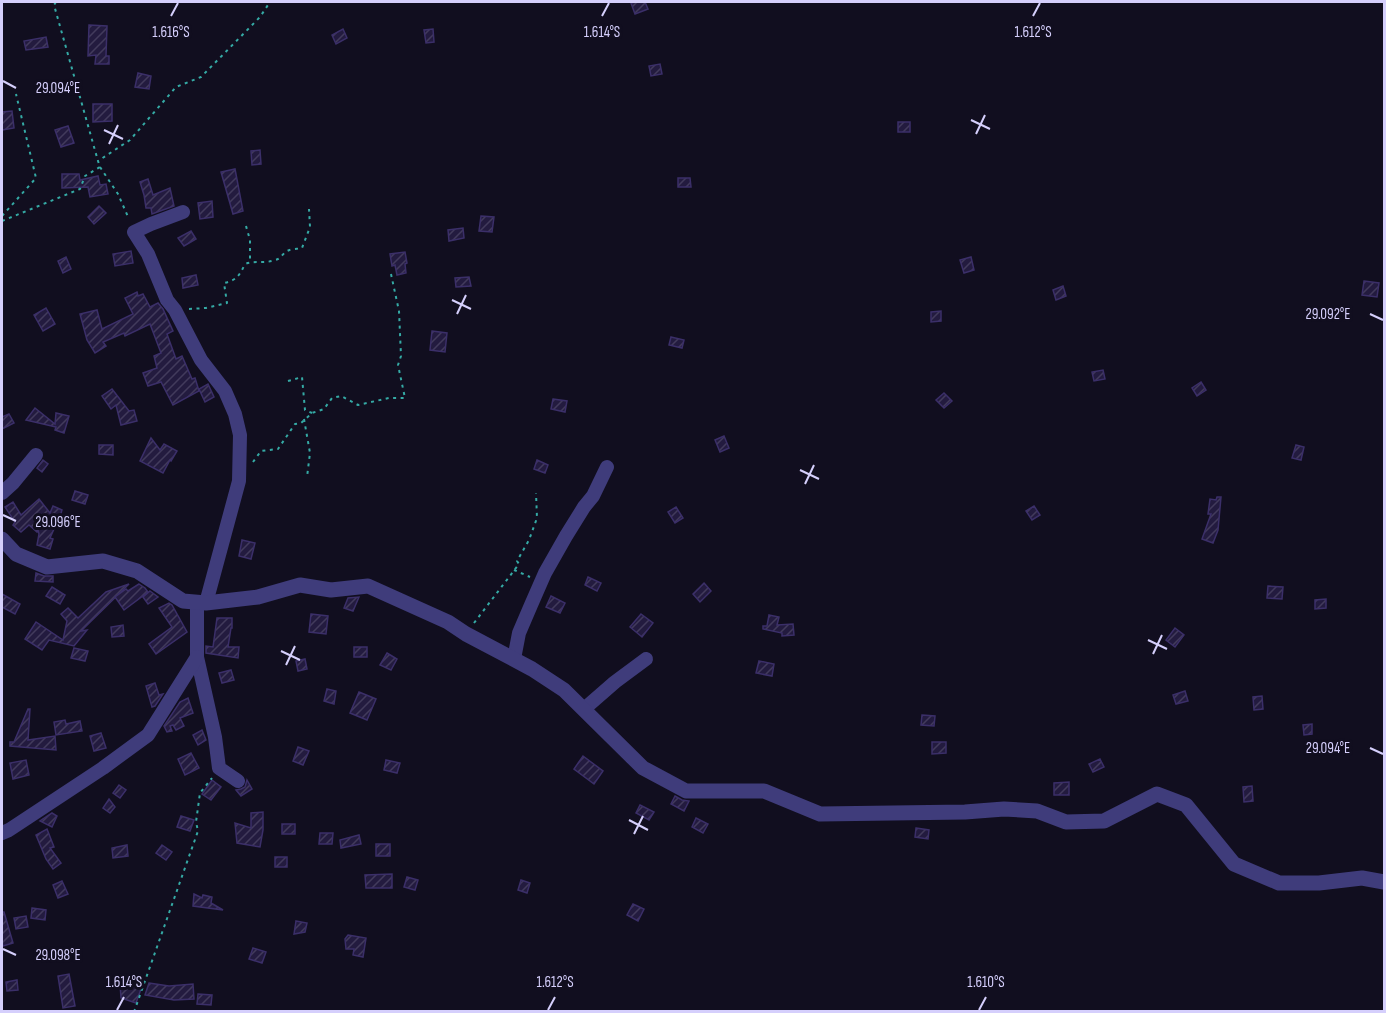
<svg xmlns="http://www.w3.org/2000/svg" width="1386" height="1013" viewBox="0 0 1386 1013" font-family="'Sofia Sans Condensed',sans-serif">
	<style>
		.building { fill: url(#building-hatch); stroke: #3b2f69; stroke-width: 1.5 }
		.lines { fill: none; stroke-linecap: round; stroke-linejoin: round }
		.path { stroke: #35aaa5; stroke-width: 2; stroke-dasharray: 3 4.5; stroke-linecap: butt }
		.minor { stroke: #3f3c7b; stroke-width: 14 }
		.tertiary { stroke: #3f3c7b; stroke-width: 15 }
		.ticks { fill: none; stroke: #d5cffc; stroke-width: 2 }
		.ticks-label { font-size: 15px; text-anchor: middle; fill: #d5cffc; stroke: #110e1f; stroke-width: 6; stroke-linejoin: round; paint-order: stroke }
	</style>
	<defs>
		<pattern id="building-hatch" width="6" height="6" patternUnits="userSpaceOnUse" patternTransform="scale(1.5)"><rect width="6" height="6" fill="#231b3f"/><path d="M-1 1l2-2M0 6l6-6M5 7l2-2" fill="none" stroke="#423b5c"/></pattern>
	</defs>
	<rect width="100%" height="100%" fill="#110e1f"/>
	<g class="building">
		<polygon points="637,2 645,2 648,9 635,14 631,3"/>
		<polygon points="89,25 107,26 106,56 109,56 109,64 95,64 96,55 88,56"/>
		<polygon points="343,29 347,38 336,44 332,35"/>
		<polygon points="433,29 434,42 426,43 424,30"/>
		<polygon points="46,37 48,47 26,50 24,41"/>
		<polygon points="660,64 662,74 651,76 649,66"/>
		<polygon points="138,73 151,76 149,89 135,87"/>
		<polygon points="93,104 112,104 112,121 93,122"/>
		<polygon points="12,111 14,128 2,130 2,112"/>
		<rect x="898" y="122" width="12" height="10"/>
		<polygon points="68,126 74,143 61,147 55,130"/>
		<polygon points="260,150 261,164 252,165 251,151"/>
		<polygon points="235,169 243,211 233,214 221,172"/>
		<polygon points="62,174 79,174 80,180 98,176 100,185 106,184 108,194 90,197 88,187 62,188"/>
		<polygon points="678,178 690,178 691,187 678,187"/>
		<polygon points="148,179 153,195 170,188 174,206 152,214 151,208 146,208 144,195 140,182"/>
		<polygon points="212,201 213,217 200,219 198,203"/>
		<polygon points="99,206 106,213 94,224 88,217"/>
		<polygon points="481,216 494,217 492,232 479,231"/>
		<polygon points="463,228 464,238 449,241 448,230"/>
		<polygon points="191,231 196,239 184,246 178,238"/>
		<polygon points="131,251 133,263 115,266 113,254"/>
		<polygon points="405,252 407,263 405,264 406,273 397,275 395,265 392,266 390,254"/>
		<polygon points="66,257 71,269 63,273 58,261"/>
		<polygon points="971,257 974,270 964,273 960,260"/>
		<polygon points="196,275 198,285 183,288 182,278"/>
		<polygon points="469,277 471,286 456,287 455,278"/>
		<polygon points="1364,281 1379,283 1377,297 1362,295"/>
		<polygon points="1063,286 1066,296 1056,300 1053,290"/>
		<polygon points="137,292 138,296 143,294 150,307 158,303 163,309 173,331 167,334 176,359 182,356 192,379 195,378 199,391 173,405 161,382 148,386 143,373 157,368 154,356 161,353 150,324 125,336 124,333 103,342 106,346 95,353 87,340 80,314 97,310 102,329 133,314 125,298"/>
		<polygon points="46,308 55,324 43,331 34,315"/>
		<polygon points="941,311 941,321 931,322 931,312"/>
		<polygon points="432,331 447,333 445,352 430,350"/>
		<polygon points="671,337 684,340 682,348 669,345"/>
		<polygon points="1103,370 1105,379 1094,381 1092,372"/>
		<polygon points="1201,382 1206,390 1197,396 1192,388"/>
		<polygon points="208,384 214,397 205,402 199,389"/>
		<polygon points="112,389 129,411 134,410 137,421 121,425 116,405 111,409 102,396"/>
		<polygon points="944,393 952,401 944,408 936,400"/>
		<polygon points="553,399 567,401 565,412 551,409"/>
		<polygon points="35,408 55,424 56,413 69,416 64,433 55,430 56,427 26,420"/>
		<polygon points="9,414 14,423 2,429 2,417"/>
		<polygon points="724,436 729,448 720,452 715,440"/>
		<polygon points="151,438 160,450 164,444 177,451 171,461 170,460 163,473 140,461"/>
		<polygon points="99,445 113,445 113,455 99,454"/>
		<polygon points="1296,445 1304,447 1301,460 1292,458"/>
		<polygon points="43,460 48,464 42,472 37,468"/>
		<polygon points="537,460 548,465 545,473 534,469"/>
		<polygon points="75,491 88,495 85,504 72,500"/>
		<polygon points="1217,497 1221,497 1218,530 1213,543 1202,539 1211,514 1208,514 1210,499 1216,500"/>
		<polygon points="39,499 50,513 53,506 62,510 59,520 58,520 50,538 53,539 50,549 37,545 39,534 38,530 37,532 29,525 21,532 13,525 15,522 5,507 13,502 21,515"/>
		<polygon points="1034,506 1040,515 1032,520 1026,511"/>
		<polygon points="676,507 683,518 675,523 668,512"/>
		<polygon points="242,540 255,543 251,559 239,556"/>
		<polygon points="36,573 44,576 53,576 53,582 35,581"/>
		<polygon points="588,577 601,583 597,591 585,585"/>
		<polygon points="704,583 711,591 700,602 693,594"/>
		<polygon points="129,584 81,631 87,630 74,646 49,640 42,650 25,639 36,622 63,640 67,621 61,614 68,608 78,618 106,592"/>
		<polygon points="139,584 145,588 148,592 124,610 115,597 126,589 128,591"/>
		<polygon points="1268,586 1283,587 1282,599 1267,598"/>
		<polygon points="52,587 65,595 60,604 46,596"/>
		<polygon points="150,591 158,597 148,604 143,597"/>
		<polygon points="2,594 20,604 15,614 2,607"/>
		<polygon points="551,596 565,603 560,613 546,607"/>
		<polygon points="359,597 353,611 344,608 348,598"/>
		<polygon points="1326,599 1326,608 1315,609 1315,600"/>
		<polygon points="169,603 172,605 187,632 156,654 149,644 172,627 159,608"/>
		<polygon points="311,614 328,616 326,634 309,632"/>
		<polygon points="641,614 653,623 642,637 630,627"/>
		<polygon points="769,615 779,617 777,625 793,624 794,635 782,636 782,633 763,629 763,626 767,626"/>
		<polygon points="217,618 232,618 232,628 231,628 228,647 239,647 238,658 206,653 206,646 213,647"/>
		<polygon points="123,625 124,636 112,637 111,627"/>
		<polygon points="1175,628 1184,635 1175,647 1166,640"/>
		<rect x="354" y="647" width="13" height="10"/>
		<polygon points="74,648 88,651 85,661 71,658"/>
		<polygon points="387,653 397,659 391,670 380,665"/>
		<polygon points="305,659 307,669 298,671 296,661"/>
		<polygon points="759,661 774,664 772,676 756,673"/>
		<polygon points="231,670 234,680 222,683 219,673"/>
		<polygon points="155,683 159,695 163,694 155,706 152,707 146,686"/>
		<polygon points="327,689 336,691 334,704 324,701"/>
		<polygon points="1185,691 1188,701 1176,704 1173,695"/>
		<polygon points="359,692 376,699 367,720 350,713"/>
		<polygon points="1262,696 1263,709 1254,710 1253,697"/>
		<polygon points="188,698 193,713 180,718 184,726 176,730 173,725 170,726 172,731 167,732 164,726 180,702"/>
		<polygon points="28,709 30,709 28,740 55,736 56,750 10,746 10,742 14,742"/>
		<polygon points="922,715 935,716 934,726 921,725"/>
		<polygon points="65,720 66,724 80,721 82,731 56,735 54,722"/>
		<polygon points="1312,724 1312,734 1304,735 1303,725"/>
		<polygon points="202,730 206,740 198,745 193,735"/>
		<polygon points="101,733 106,748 94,751 90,736"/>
		<polygon points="932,742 946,742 946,753 932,754"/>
		<polygon points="298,747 309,751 303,765 293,761"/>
		<polygon points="191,753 199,768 185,775 178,759"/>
		<polygon points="583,756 603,771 594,784 574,769"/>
		<polygon points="1100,759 1104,767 1093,772 1089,764"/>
		<polygon points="26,760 29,775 13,779 10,763"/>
		<polygon points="386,760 400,763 397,773 384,770"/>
		<polygon points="212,780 221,787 211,800 202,794"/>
		<polygon points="247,780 252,789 241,796 236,790 241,789 245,787"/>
		<polygon points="1069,782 1069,795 1054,795 1054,783"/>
		<polygon points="119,785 126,790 120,798 113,793"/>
		<polygon points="1252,786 1253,801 1244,802 1243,787"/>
		<polygon points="675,796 682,800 689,801 684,811 671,804"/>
		<polygon points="109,799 115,807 110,813 103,808"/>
		<polygon points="640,805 654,812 649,820 636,813"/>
		<polygon points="263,812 263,830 260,847 237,843 235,823 251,828 251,813"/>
		<polygon points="52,813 57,816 52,827 40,821"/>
		<polygon points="181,816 194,820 190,831 177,827"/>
		<polygon points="696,818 708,824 703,833 692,827"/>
		<rect x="282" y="824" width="13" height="10"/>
		<polygon points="916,828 929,830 928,839 915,837"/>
		<polygon points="47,829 54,847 50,848 61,863 53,869 46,859 36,835"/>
		<polygon points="320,833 333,833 332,844 319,844"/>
		<polygon points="359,835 361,844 341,848 340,840"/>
		<rect x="376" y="844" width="14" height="12"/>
		<polygon points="127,845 128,856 113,858 112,848"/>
		<polygon points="162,845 172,852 166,860 156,853"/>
		<rect x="275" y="857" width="12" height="10"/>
		<polygon points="392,874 392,888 366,888 365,875"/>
		<polygon points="407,877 418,880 415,890 404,887"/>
		<polygon points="521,880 530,883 527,893 518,890"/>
		<polygon points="62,881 68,894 58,898 53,885"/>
		<polygon points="194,894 202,898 203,895 212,897 211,903 223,910 193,906"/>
		<polygon points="633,904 644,909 638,921 627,915"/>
		<polygon points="32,908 46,910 45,920 31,918"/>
		<polygon points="2,912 4,912 13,943 3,946 2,940"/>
		<polygon points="26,916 28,927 16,929 14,918"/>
		<polygon points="296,921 307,923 305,932 294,934"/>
		<polygon points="348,935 366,938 363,957 353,955 354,949 346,949 345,939"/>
		<polygon points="253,948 266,952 262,963 249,959"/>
		<polygon points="69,974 75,1006 63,1008 58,976"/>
		<polygon points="17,980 18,990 7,991 6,982"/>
		<polygon points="120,983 141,989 136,1003 121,998"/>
		<polygon points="149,983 169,986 193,984 194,999 174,1000 145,995"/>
		<polygon points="198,994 212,995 211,1005 197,1004"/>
	</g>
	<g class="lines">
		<g class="path">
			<polyline points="56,2 54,5 98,161"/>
			<polyline points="100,167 118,194 129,219"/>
			<polyline points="2,216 36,178 16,94"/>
			<polyline points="2,221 80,189 85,176 100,167 98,161 130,140 176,87 201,77 260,17 270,2"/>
			<polyline points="246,226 250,240 250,262"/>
			<path d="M 189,309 L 206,308 L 227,303 L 224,283 C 237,280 239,276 245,264 C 255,260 265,264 275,260 C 281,259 282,254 287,251 C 291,249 297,249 302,248 L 310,227 L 309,209"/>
			<polyline points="288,381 302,377 305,410 312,413"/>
			<polyline points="304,419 310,453 307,477"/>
			<polyline points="253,462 261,451 278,449 295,424 301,423 312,413 324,409 332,398 341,396 358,405 389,398 405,398 398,365 401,356 399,311 391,274"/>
			<polyline points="514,570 530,577"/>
			<polyline points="474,623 519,564 517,561 529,540 537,518 536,493"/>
			<polyline points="134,1012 198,831 196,822 200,793 212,778"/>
		</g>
		<g class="minor">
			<polyline points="183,212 151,224 134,232 148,254 167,300 175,310 201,360 225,391 235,414 240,435 239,481 206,603"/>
			<polyline points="2,493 13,483 36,455"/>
			<polyline points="197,603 197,657 215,737 219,768 238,781"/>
			<polyline points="514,659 519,633 531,605 545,573 566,536 584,507 593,496 607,467"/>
			<polyline points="584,709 615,682 646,659"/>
			<polyline points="2,833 9,830 103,768 148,735 197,657"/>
		</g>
		<polyline class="tertiary" points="2,539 16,554 47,567 103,561 137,571 183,601 206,603 258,597 300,585 331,590 368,586 448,622 466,634 532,669 564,690 643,768 686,791 764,791 820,814 965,812 1004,809 1037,811 1066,822 1104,821 1157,794 1186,805 1234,864 1279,883 1319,883 1362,878 1384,882"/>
	</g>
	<path class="ticks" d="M 171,16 L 178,3M 602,16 L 609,3M 1033,16 L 1040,3M 3,81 L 16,88M 971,120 L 990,129M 104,130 L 123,139M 976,134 L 985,115M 109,144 L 118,125M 452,300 L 471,309M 457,314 L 466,295M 1370,314 L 1383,320M 800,470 L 819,479M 805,484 L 814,465M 3,515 L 16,521M 1148,640 L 1167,649M 281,651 L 300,660M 1153,654 L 1162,635M 286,665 L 295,646M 1370,748 L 1383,754M 629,820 L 648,830M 634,834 L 643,816M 3,949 L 16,955M 117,1010 L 124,997M 548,1010 L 555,997M 979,1010 L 986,997"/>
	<g class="ticks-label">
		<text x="171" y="37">1.616°S</text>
		<text x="602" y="37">1.614°S</text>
		<text x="1033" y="37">1.612°S</text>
		<text x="58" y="93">29.094°E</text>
		<text x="1328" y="319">29.092°E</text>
		<text x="58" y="527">29.096°E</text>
		<text x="1328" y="753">29.094°E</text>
		<text x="58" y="960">29.098°E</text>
		<text x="124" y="987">1.614°S</text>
		<text x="555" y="987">1.612°S</text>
		<text x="986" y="987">1.610°S</text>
	</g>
	<rect width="1386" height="1013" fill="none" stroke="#d5cffc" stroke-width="6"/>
</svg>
